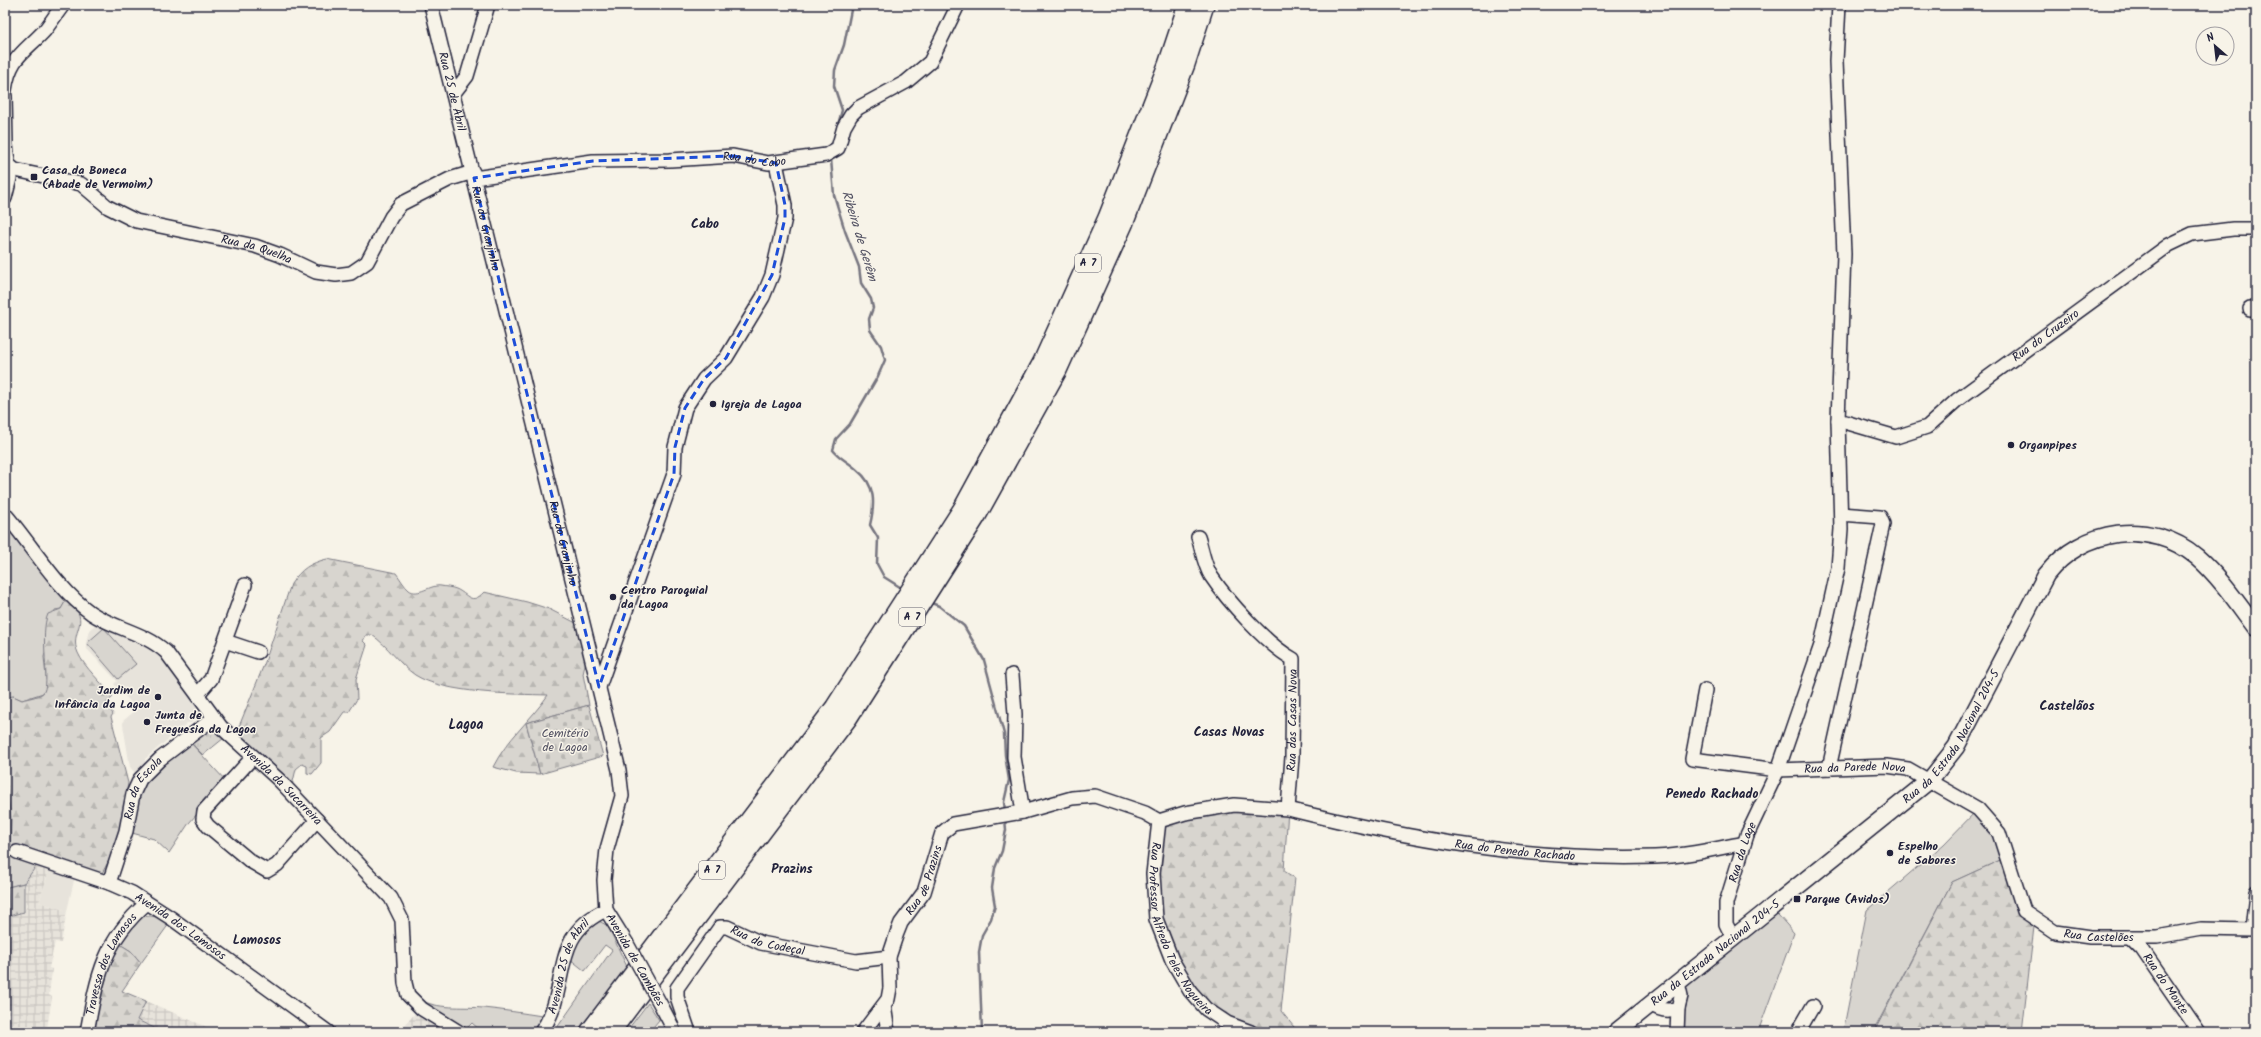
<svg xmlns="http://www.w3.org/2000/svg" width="2261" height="1037" viewBox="0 0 2261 1037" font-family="Kalam,sans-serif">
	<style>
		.built { fill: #e7e3db }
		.industrial { fill: url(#industrial-grid) }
		.grass { fill: #d8d5cf; stroke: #7d7c85 }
		.forest { fill: url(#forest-firs); stroke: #7d7c85 }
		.cemetery { fill: url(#cemetery-stones); stroke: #7d7c85 }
		.park { fill: url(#park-tufts); stroke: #7d7c85 }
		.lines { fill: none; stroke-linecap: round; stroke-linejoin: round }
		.stream { stroke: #76747f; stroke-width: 2.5 }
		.minor-casing { stroke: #22223b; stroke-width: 16 }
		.major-casing { stroke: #22223b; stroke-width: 19 }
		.highway-casing { stroke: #22223b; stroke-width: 22 }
		.minor { stroke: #f7f3e8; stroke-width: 13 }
		.major { stroke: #f7f3e8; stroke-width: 16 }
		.highway { stroke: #f7f3e8; stroke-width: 19 }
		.minor-bridge-casing { stroke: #22223b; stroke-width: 16; stroke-linecap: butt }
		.minor-bridge { stroke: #f7f3e8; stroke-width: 13 }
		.marked { fill: none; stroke: #1d4ed8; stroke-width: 3; stroke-dasharray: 8 5; stroke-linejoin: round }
		.poi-dot { fill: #22223b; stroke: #f7f3e8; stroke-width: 1.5 }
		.labels { text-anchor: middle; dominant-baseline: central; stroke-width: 3; stroke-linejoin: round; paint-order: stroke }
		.shield { fill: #f7f3e8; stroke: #62616f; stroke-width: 1 }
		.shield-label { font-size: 11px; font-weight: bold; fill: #22223b }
		.street-label { font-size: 12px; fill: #22223b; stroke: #f7f3e8 }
		.poi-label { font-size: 12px; font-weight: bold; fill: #22223b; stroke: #f7f3e8; text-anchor: start }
		.park-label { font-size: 12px; fill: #504f60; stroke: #f7f3e8 }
		.neighbourhood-label { font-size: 13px; font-weight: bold; fill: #22223b; stroke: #f7f3e8 }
		.water-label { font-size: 13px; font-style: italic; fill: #535263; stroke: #f7f3e8 }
		.quarter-label { font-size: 14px; font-weight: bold; fill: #22223b; stroke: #f7f3e8 }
	</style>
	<defs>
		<pattern id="industrial-grid" width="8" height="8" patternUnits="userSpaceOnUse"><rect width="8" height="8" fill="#e7e3db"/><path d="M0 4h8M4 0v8" fill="none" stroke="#c6c2bd"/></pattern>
		<pattern id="forest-firs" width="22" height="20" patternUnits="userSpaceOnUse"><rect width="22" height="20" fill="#d8d5cf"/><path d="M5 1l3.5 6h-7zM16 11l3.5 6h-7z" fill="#b9b7b3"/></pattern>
		<pattern id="cemetery-stones" width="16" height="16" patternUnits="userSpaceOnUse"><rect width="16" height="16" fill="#d8d5cf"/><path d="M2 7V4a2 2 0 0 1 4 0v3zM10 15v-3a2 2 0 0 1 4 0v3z" fill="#b9b7b3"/></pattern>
		<pattern id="park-tufts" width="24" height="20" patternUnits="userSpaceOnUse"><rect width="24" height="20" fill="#d8d5cf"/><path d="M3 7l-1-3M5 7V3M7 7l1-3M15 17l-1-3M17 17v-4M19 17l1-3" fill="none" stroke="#b9b7b3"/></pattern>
	</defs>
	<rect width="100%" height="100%" fill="#f7f3e8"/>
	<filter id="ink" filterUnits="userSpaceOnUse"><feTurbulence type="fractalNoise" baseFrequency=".025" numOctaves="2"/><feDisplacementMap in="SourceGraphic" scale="8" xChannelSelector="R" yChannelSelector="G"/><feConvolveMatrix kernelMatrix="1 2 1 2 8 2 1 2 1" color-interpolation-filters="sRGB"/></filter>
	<g filter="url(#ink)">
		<g class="built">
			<polygon points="95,625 143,642 155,650 202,711 191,723 187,723 145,759 145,764 135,773 130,767 123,725 123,721 137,709 114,684 117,681 87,649 86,643 89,630"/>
			<polygon points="50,868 75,876 67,911 39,902"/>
		</g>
		<g class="industrial">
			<polygon points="37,865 50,868 39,902 67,911 61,943 55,942 49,968 52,969 49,995 52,997 47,1028 80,1028 81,1032 5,1032 5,990 10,990 9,916 21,914 26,908 24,883"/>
			<polygon points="146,1001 218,1032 163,1032 137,1020"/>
			<polygon points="416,1012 453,1032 399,1032"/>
		</g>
		<g class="grass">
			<polygon points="5,521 69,601 65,602 61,609 55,610 44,657 47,687 43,693 22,700 13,696 5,709"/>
			<polygon points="104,628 136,664 118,679 87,643"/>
			<polygon points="189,741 226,781 189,823 169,853 154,839 132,833 137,798 144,782"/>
			<polygon points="5,774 11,819 10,855 37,865 24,883 8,887 10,990 5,990"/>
			<polygon points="1978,809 2007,857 1952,882 1873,1032 1843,1032 1867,910 1944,844"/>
			<polygon points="1771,907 1794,933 1758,1032 1677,1032 1680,990"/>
			<polygon points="150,916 158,917 169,924 141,963 131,951 118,943 140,917"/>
			<polygon points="599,921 608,926 628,969 581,1032 554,1032 612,950 605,945 585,971 570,959 580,937"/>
			<path d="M 419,999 C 437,1010 463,1006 483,1008 C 503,1010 523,1013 542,1016 L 534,1032 L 479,1032 L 480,1030 L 472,1023 L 464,1031 L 430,1009 Z"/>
			<polygon points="648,1003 659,1020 649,1032 626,1032"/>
		</g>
		<g class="forest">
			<path d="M 327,559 L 396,573 C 400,578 404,586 409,590 C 418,597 431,584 441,586 C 446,587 451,587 456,589 C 468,594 471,606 484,592 L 527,602 L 549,609 L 578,624 L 587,656 L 583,674 L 589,705 L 526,723 L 540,774 L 516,773 L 493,767 C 507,739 531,720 548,695 C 513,694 445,694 415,675 C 399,664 388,646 372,635 L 366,635 L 363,641 L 367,645 L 356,679 L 357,699 L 349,712 L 344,712 L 330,732 L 321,738 L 321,763 L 312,774 L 307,773 L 307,766 L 302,764 L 296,769 L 292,786 L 236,734 L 265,662 L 291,584 C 301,569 310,563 327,559 Z"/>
			<path d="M 69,601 C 93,623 68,631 78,653 C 84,667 103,684 113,697 L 106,703 L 113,714 L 111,717 L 128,783 L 118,844 L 101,875 L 15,848 L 10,850 L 11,819 L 5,774 L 6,702 L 8,697 L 13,696 L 22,700 C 28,698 38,697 43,693 C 51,686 39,634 48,614 L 61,609 L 65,602 Z"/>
			<polygon points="1288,809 1284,871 1295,878 1281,1011 1298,1032 1251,1032 1206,1009 1156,919 1159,821 1185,813"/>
			<polygon points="2007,857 2024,910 2035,918 2022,1032 1874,1032 1952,882"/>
			<polygon points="24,883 24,912 9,916 8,887"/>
			<polygon points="118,943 131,951 141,963 122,991 146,1001 137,1020 163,1032 94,1032 103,979"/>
		</g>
		<polygon class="cemetery" points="589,705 603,756 540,774 526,723"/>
		<polygon class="park" points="207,730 212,730 224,738 203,755 189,741"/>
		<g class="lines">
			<g class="stream">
				<polyline points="833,143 842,110 834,86 835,70 844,45 852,5"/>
				<path d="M 831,159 L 834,195 L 845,231 L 859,267 L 861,283 L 871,299 L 873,308 L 869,319 L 870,330 L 881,346 L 885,360 L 878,376 L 850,424 L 836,439 L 833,450 C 840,459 849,462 857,470 C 876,485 875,504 870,525 L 878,538 L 877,564 L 884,577 L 903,589"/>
				<polyline points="929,602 939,606 964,626 984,660 1004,734 1005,755 1009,780 1004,802 1005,811"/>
				<polyline points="982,1032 979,952 982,935 991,919 995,906 992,888 995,868 1002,851 1006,830 1005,818"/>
			</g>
			<defs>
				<g id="minor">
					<path id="s1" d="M 431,5 L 619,770 L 622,796 L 607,849 L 604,880 L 606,910 L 626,942"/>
					<path d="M 5,90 C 10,56 24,53 45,30 C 51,22 57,13 63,5"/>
					<polyline points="453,94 467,76 488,5"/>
					<polyline points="5,96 6,145 10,178 5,198"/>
					<path id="s2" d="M 5,162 L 15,170 L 81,184 L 108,207 L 136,221 L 255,246 L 280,255 L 316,272 L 336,275 L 351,273 L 367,262 L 391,217 L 401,204 L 450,179 L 473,172"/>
					<path id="s3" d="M 474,178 L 593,161 L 670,160 L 733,156 L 768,163 L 826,155 L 838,148 L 844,127 L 851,115 L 858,108 L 906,82 L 930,62 L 958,5"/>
					<polyline points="2250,309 2256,309"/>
					<path id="s4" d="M 1838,420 L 1896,437 L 1927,427 L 1957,400 L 2169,245 L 2192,234 L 2233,229 L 2256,229"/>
					<path id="s5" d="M 5,514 C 32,545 57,589 91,613 C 115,629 144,632 166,652 L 221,727 L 279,780 L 391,898 L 402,920 L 405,983 L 408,995 L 422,1009 L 459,1032"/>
					<polyline points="225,641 258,652"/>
					<polyline points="1012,675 1015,714 1014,757 1023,812"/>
					<polyline points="599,687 674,474 675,447 685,408 704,379 726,358 763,297 772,275 785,218 785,205 776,163"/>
					<path id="s6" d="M 1705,690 L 1692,759 L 1778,770 L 1887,766 L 1908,769 L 1978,809 L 1999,833 L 2024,911 L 2055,932 L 2090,937 L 2157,937 L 2201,929 L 2252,930 L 2256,892"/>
					<polyline points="198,694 211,679 245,585"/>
					<polyline points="253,757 204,811 203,819 208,826 250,861 267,871 277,865 317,820"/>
					<polyline points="1829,768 1883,524 1880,517 1841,514"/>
					<path id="s7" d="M 1288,809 C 1408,839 1531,861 1655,857 C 1685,856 1715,849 1744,843"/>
					<path id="s8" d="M 1159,821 L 1185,813 L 1234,805 L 1288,809 L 1292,757 L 1293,659 C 1267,645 1227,600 1211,576 C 1204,565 1202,549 1198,537"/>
					<path id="s9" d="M 1159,821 L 1153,874 L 1156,919 L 1172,960 L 1190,991 L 1206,1009 L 1227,1023 L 1251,1032"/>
					<path id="s10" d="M 17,852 L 109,883 L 132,893 L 171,918 L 328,1032"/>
					<path id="s11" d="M 109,883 L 126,831 L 133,794 L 140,779 L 160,759 L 214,718"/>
					<path id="s12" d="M 2130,937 L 2142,949 L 2199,1032"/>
					<path id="s13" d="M 1733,938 L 1726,924 L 1726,903 L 1747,835 L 1778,770 L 1821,645 L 1838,568 L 1841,529 L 1838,420 L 1844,254 L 1836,61 L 1839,5"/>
					<path d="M 1651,1004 C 1659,1010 1668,1012 1678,1008 L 1681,996 L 1678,983"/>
					<polyline points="884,1005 888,1032"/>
					<polyline points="663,1009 675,1032"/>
					<path id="s14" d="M 87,1032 C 97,978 103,941 147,903"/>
					<path id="s15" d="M 541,1032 C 572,989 547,936 606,910"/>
					<path id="s16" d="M 689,1032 L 677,997 L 677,988 L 720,927 L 727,927 L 761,943 L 856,961 L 889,957"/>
					<path id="s17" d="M 863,1032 L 888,999 L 890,988 L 889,957 L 897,933 L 901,923 L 924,892 L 942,833 L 953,824 L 1023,812 L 1072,798 L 1095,796 L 1145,813 L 1159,821"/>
					<polyline points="1677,1032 1678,1008"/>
					<polyline points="1798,1032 1813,1006"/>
				</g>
				<g id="major">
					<path id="s18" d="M 1616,1032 L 1930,780 L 1956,747 L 2046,575 C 2082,528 2151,518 2197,557 C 2220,577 2238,604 2256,628"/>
				</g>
				<g id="highway">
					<polyline points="590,1032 835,708 963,509 1043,362 1108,218 1168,65 1188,5"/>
					<polyline points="610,1032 848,717 976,516 1057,370 1123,224 1185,64 1204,5"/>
				</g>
			</defs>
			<use href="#minor" class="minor-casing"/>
			<use href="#major" class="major-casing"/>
			<use href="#highway" class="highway-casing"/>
			<use href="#minor" class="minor"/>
			<use href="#major" class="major"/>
			<use href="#highway" class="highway"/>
			<defs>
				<polyline id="minor-bridge" points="626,942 663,1009"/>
			</defs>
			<use href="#minor-bridge" class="minor-bridge-casing"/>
			<use href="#minor-bridge" class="minor-bridge"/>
		</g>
	</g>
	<path class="marked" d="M 733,156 L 776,163 L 785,205 L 785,218 L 772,275 L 726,358 L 704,379 L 685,408 L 675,447 L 674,474 L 599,687 L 474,178 L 593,161 Z"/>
	<g class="poi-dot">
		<rect x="30" y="173" width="8" height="8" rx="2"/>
		<circle cx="713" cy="404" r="4"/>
		<circle cx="2011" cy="445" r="4"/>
		<circle cx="613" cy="597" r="4"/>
		<circle cx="158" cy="697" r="4"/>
		<circle cx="147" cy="722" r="4"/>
		<circle cx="1890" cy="853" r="4"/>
		<rect x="1793" y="895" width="8" height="8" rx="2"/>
	</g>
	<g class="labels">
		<g class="shield">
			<rect x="1075" y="254" width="26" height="18" rx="3"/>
			<rect x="899" y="608" width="26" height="18" rx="3"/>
			<rect x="699" y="861" width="26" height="18" rx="3"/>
		</g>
		<g class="shield-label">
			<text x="1088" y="263">A 7</text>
			<text x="912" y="617">A 7</text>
			<text x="712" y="870">A 7</text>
		</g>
		<g class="street-label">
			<text stroke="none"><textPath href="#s1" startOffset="89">Rua 25 de Abril</textPath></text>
			<text stroke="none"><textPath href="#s3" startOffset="282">Rua do Cabo</textPath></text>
			<text stroke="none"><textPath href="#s1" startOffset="230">Rua do Granjinho</textPath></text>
			<text stroke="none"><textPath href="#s2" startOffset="271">Rua da Quelha</textPath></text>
			<text stroke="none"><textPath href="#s4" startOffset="243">Rua do Cruzeiro</textPath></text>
			<text stroke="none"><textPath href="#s1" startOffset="554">Rua do Granjinho</textPath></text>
			<text stroke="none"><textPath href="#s8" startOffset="220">Rua das Casas Nova</textPath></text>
			<text stroke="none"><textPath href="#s18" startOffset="450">Rua da Estrada Nacional 204-5</textPath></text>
			<text stroke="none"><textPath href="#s6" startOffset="234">Rua da Parede Nova</textPath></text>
			<text stroke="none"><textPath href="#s5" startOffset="393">Avenida da Sucarreira</textPath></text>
			<text stroke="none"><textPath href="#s11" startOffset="102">Rua da Escola</textPath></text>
			<text stroke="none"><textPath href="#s7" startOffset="231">Rua do Penedo Rachado</textPath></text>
			<text stroke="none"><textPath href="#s13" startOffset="90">Rua da Lage</textPath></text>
			<text stroke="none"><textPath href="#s17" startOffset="169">Rua de Prazins</textPath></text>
			<text stroke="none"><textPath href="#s9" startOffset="115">Rua Professor Alfredo Teles Nogueira</textPath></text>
			<text stroke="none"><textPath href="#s10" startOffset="181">Avenida dos Lamosos</textPath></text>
			<text stroke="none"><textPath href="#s6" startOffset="563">Rua Castelões</textPath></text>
			<text stroke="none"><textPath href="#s16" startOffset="171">Rua do Codeçal</textPath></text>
			<text stroke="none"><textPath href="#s18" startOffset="127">Rua da Estrada Nacional 204-5</textPath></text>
			<text transform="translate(635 960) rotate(60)">Avenida de Cambães</text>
			<text stroke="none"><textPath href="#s14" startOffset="73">Travessa dos Lamosos</textPath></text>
			<text stroke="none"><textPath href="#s15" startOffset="72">Avenida 25 de Abril</textPath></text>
			<text stroke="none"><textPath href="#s12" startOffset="59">Rua do Monte</textPath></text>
		</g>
		<g class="poi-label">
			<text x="42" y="170">Casa da Boneca<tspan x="42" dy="14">(Abade de Vermoim)</tspan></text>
			<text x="721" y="404">Igreja de Lagoa</text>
			<text x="2019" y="445">Organpipes</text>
			<text x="621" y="590">Centro Paroquial<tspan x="621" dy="14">da Lagoa</tspan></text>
			<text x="150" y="690" text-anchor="end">Jardim de<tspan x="150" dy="14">Infância da Lagoa</tspan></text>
			<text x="155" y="715">Junta de<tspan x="155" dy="14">Freguesia da Lagoa</tspan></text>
			<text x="1898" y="846">Espelho<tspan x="1898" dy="14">de Sabores</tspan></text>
			<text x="1805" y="899">Parque (Avidos)</text>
		</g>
		<g class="park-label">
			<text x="565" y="733">Cemitério<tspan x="565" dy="14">de Lagoa</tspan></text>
		</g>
		<g class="neighbourhood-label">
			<text x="705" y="224">Cabo</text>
			<text x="2067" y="706">Castelãos</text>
			<text x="1229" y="732">Casas Novas</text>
			<text x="1712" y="794">Penedo Rachado</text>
			<text x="792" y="869">Prazins</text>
			<text x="257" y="940">Lamosos</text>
		</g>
		<g class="water-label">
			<text transform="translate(859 236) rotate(73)">Ribeira de Gerêm</text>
		</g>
		<g class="quarter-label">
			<text x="466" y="725">Lagoa</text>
		</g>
	</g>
	<rect width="2261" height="1037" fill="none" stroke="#f7f3e8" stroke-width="20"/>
	<rect x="10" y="10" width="2241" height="1017" fill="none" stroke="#22223b" stroke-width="1.5" filter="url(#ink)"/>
	<g transform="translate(2215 46) rotate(332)"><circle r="19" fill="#f7f3e8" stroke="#a29fa3"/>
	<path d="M0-3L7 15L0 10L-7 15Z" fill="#22223b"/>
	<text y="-6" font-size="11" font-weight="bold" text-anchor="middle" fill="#22223b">N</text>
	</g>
</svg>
